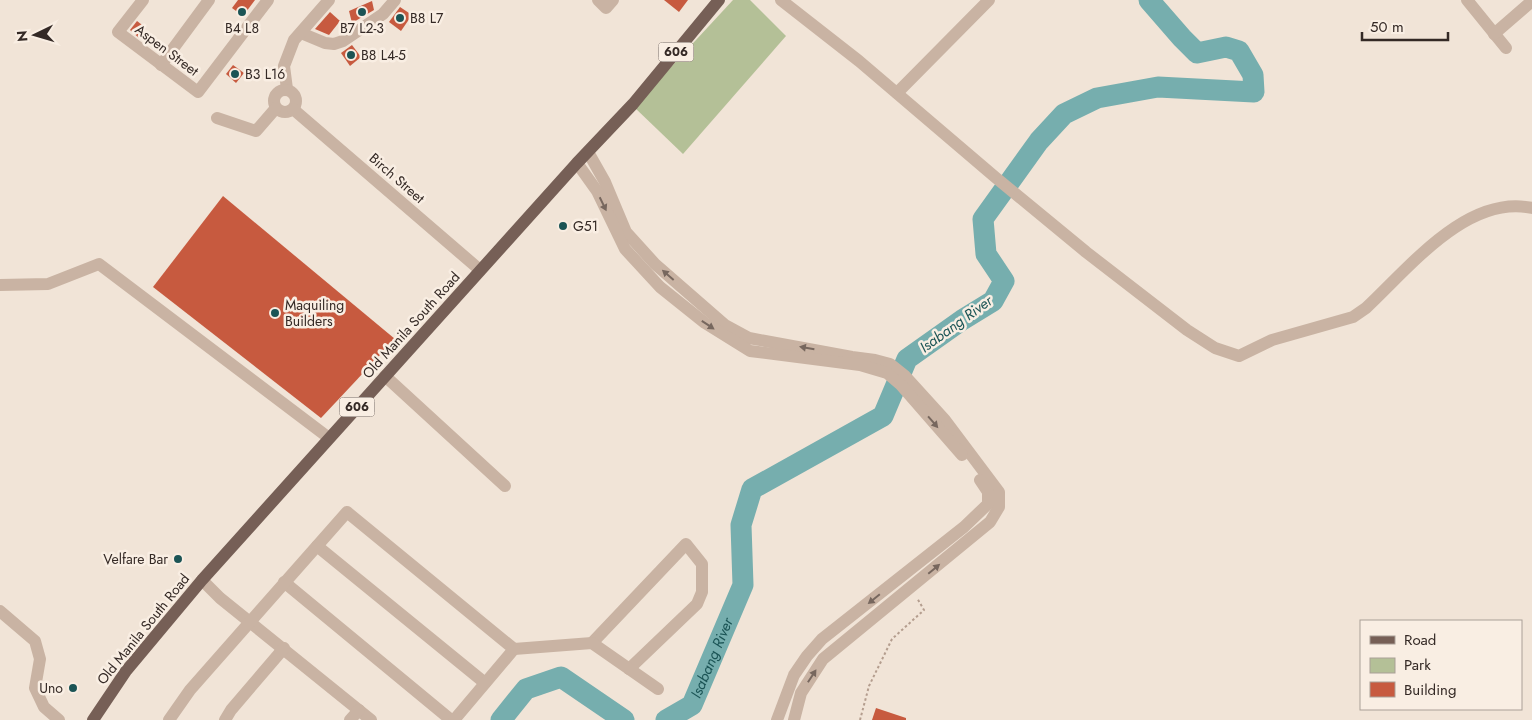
<svg xmlns="http://www.w3.org/2000/svg" width="1532" height="720" viewBox="0 0 1532 720" font-family="Jost,sans-serif">
	<style>
		.green { fill: #b4c097 }
		.lines { fill: none; stroke-linecap: round; stroke-linejoin: round }
		.river { stroke: #76aeae; stroke-width: 21 }
		.building { fill: #c75a3f }
		.path { stroke: #b49d8e; stroke-width: 2; stroke-dasharray: 2.5 2.5; stroke-linecap: butt }
		.minor { stroke: #c9b3a3; stroke-width: 12 }
		.major { stroke: #765f56; stroke-width: 12 }
		.oneway { fill: #77675e }
		.poi-dot { fill: #1b5455; stroke: #f9eee3; stroke-width: 2 }
		.labels { text-anchor: middle; dominant-baseline: central; stroke-width: 5; stroke-linejoin: round; paint-order: stroke }
		.shield { fill: #f9eee3; stroke: #6f645e; stroke-width: 1 }
		.shield-label { font-size: 12px; font-weight: bold; fill: #342925 }
		.poi-label { font-size: 14px; fill: #342925; stroke: #f9eee3; text-anchor: start }
		.street-label { font-size: 14px; fill: #342925; stroke: #f9eee3 }
		.water-label { font-size: 15px; font-style: italic; fill: #1b5455; stroke: #f9eee3 }
	</style>
	<rect width="100%" height="100%" fill="#f1e4d7"/>
	<polygon class="green" points="733,0 750,0 786,36 683,154 634,107"/>
	<g class="lines">
		<g class="river">
			<polyline points="501,720 526,689 561,677 624,720"/>
			<path id="s1" d="M 666,720 L 692,705 L 743,585 L 741,525 L 752,489 L 883,416 L 907,359 L 962,320 L 993,301 L 1004,281 L 986,254 L 983,219 L 1039,141 L 1064,114 L 1097,98 L 1158,87 L 1254,92 L 1253,75 L 1239,51 L 1226,47 L 1197,53 L 1182,38 L 1149,0"/>
		</g>
	</g>
	<g class="building">
		<polygon points="238,0 255,0 243,16 232,8"/>
		<polygon points="664,0 688,0 679,12"/>
		<polygon points="372,1 374,10 352,23 349,11"/>
		<polygon points="400,7 412,15 401,31 389,22"/>
		<polygon points="330,12 340,21 329,35 315,29"/>
		<polygon points="137,21 146,28 139,38 130,30"/>
		<polygon points="352,45 361,57 350,66 341,53"/>
		<polygon points="233,65 244,73 236,83 226,74"/>
		<polygon points="223,196 395,339 321,418 153,287"/>
		<polygon points="876,708 906,718 906,720 872,720"/>
	</g>
	<g class="lines">
		<polyline class="path" points="860,720 869,686 892,639 924,610 917,598"/>
		<g class="minor">
			<polyline points="143,0 118,32 198,92 268,0"/>
			<polyline points="598,0 606,8 613,0"/>
			<path d="M 781,0 L 859,61 L 995,177 L 1086,252 L 1187,330 L 1215,348 L 1239,356 L 1272,340 L 1353,317 L 1366,308 C 1409,268 1467,194 1532,208"/>
			<polyline points="1467,0 1506,48"/>
			<polyline points="301,33 325,43 334,44 343,41 383,14 395,0"/>
			<polyline points="1494,34 1532,1"/>
			<polyline points="161,65 209,0"/>
			<polyline points="287,89 284,66 294,40 329,0"/>
			<circle cx="285" cy="101" r="11"/>
			<polyline points="897,93 989,0"/>
			<polyline points="293,109 480,270"/>
			<polyline points="217,118 256,131 276,108"/>
			<polyline points="588,152 605,182 626,232 655,264 725,325 749,338 852,357 875,360 890,364 905,376 945,420 999,492 999,507 990,522 823,659 801,693 794,720"/>
			<polyline points="577,163 597,191 625,249 660,287 705,323 750,351 860,365 887,373 901,385 962,455"/>
			<polyline points="0,285 48,284 99,264 329,438"/>
			<polyline points="385,376 505,486"/>
			<polyline points="317,546 485,683"/>
			<polyline points="202,580 220,598 371,720"/>
			<polyline points="284,582 451,720"/>
			<polyline points="0,611 35,641 40,659 35,688 44,707 59,720"/>
			<polyline points="592,643 686,544 702,564 702,592 697,604 629,669"/>
			<polyline points="514,649 592,643 658,689"/>
			<polyline points="169,720 190,690 347,512 514,649 454,720"/>
			<polyline points="225,720 231,710 284,648"/>
			<polyline points="350,720 359,710"/>
			<polyline points="777,720 794,675 807,656 822,639 964,527 988,504 988,492 980,480"/>
		</g>
		<polyline class="major" points="93,720 126,671 202,580 577,163 633,104 719,0"/>
	</g>
	<defs><path id="oneway-solid" d="M-6-.8H1V-3.2L6.5 0L1 3.2V.8H-6Z" transform="scale(1.25)"/></defs>
	<g class="oneway">
		<use href="#oneway-solid" transform="translate(603 204) rotate(64)"/>
		<use href="#oneway-solid" transform="translate(668 275) rotate(-139)"/>
		<use href="#oneway-solid" transform="translate(708 325) rotate(34)"/>
		<use href="#oneway-solid" transform="translate(807 348) rotate(-170)"/>
		<use href="#oneway-solid" transform="translate(933 422) rotate(49)"/>
		<use href="#oneway-solid" transform="translate(934 569) rotate(-40)"/>
		<use href="#oneway-solid" transform="translate(874 599) rotate(141)"/>
		<use href="#oneway-solid" transform="translate(812 676) rotate(-57)"/>
	</g>
	<g class="poi-dot">
		<circle cx="242" cy="12" r="5"/>
		<circle cx="362" cy="12" r="5"/>
		<circle cx="400" cy="18" r="5"/>
		<circle cx="351" cy="55" r="5"/>
		<circle cx="235" cy="74" r="5"/>
		<circle cx="563" cy="226" r="5"/>
		<circle cx="275" cy="313" r="5"/>
		<circle cx="178" cy="559" r="5"/>
		<circle cx="73" cy="688" r="5"/>
	</g>
	<g class="labels">
		<g class="shield">
			<rect x="658.5" y="42.5" width="35" height="19" rx="4"/>
			<rect x="339.5" y="397.5" width="35" height="19" rx="4"/>
		</g>
		<g class="shield-label">
			<text x="676" y="52">606</text>
			<text x="357" y="407">606</text>
		</g>
		<g class="poi-label">
			<text x="410" y="18">B8 L7</text>
			<text x="242" y="28" text-anchor="middle">B4 L8</text>
			<text x="362" y="28" text-anchor="middle">B7 L2-3</text>
			<text x="361" y="55">B8 L4-5</text>
			<text x="245" y="74">B3 L16</text>
			<text x="573" y="226">G51</text>
			<text x="285" y="305">Maquiling<tspan x="285" dy="16">Builders</tspan></text>
			<text x="168" y="559" text-anchor="end">Velfare Bar</text>
			<text x="63" y="688" text-anchor="end">Uno</text>
		</g>
		<g class="street-label">
			<text transform="translate(167 50) rotate(37)">Aspen Street</text>
			<text transform="translate(397 178) rotate(41)">Birch Street</text>
			<text transform="translate(411 325) rotate(-48)">Old Manila South Road</text>
			<text transform="translate(143 629) rotate(-51)">Old Manila South Road</text>
		</g>
		<g class="water-label">
			<text transform="translate(956 324) rotate(-36)">Isabang River</text>
			<text stroke="none"><textPath href="#s1" startOffset="81">Isabang River</textPath></text>
		</g>
	</g>
	<rect x="1360" y="620" width="162" height="90" fill="#f9eee3" stroke="#aa9f97"/>
	<rect x="1370" y="636" width="25" height="8" fill="#765f56" stroke="#aa9f97"/>
	<text x="1404" y="645" font-size="15" fill="#342925">Road</text>
	<rect x="1370" y="658" width="25" height="15" fill="#b4c097" stroke="#aa9f97"/>
	<text x="1404" y="670" font-size="15" fill="#342925">Park</text>
	<rect x="1370" y="682" width="25" height="15" fill="#c75a3f" stroke="#aa9f97"/>
	<text x="1404" y="695" font-size="15" fill="#342925">Building</text>
	<g transform="translate(35 35) rotate(265)" stroke="#f9eee3" stroke-width="4" paint-order="stroke">
	<path d="M0-4L9 19L0 12L-9 19Z" fill="#342925"/>
	<text y="-8" font-size="14" font-weight="bold" text-anchor="middle" fill="#342925">N</text>
	</g>
	<path d="M1362 32v8h86v-8" fill="none" stroke="#342925" stroke-width="2.5"/>
	<text x="1370" y="32" font-size="15" fill="#342925" stroke="#f9eee3" stroke-width="4" paint-order="stroke">50 m</text>
</svg>
